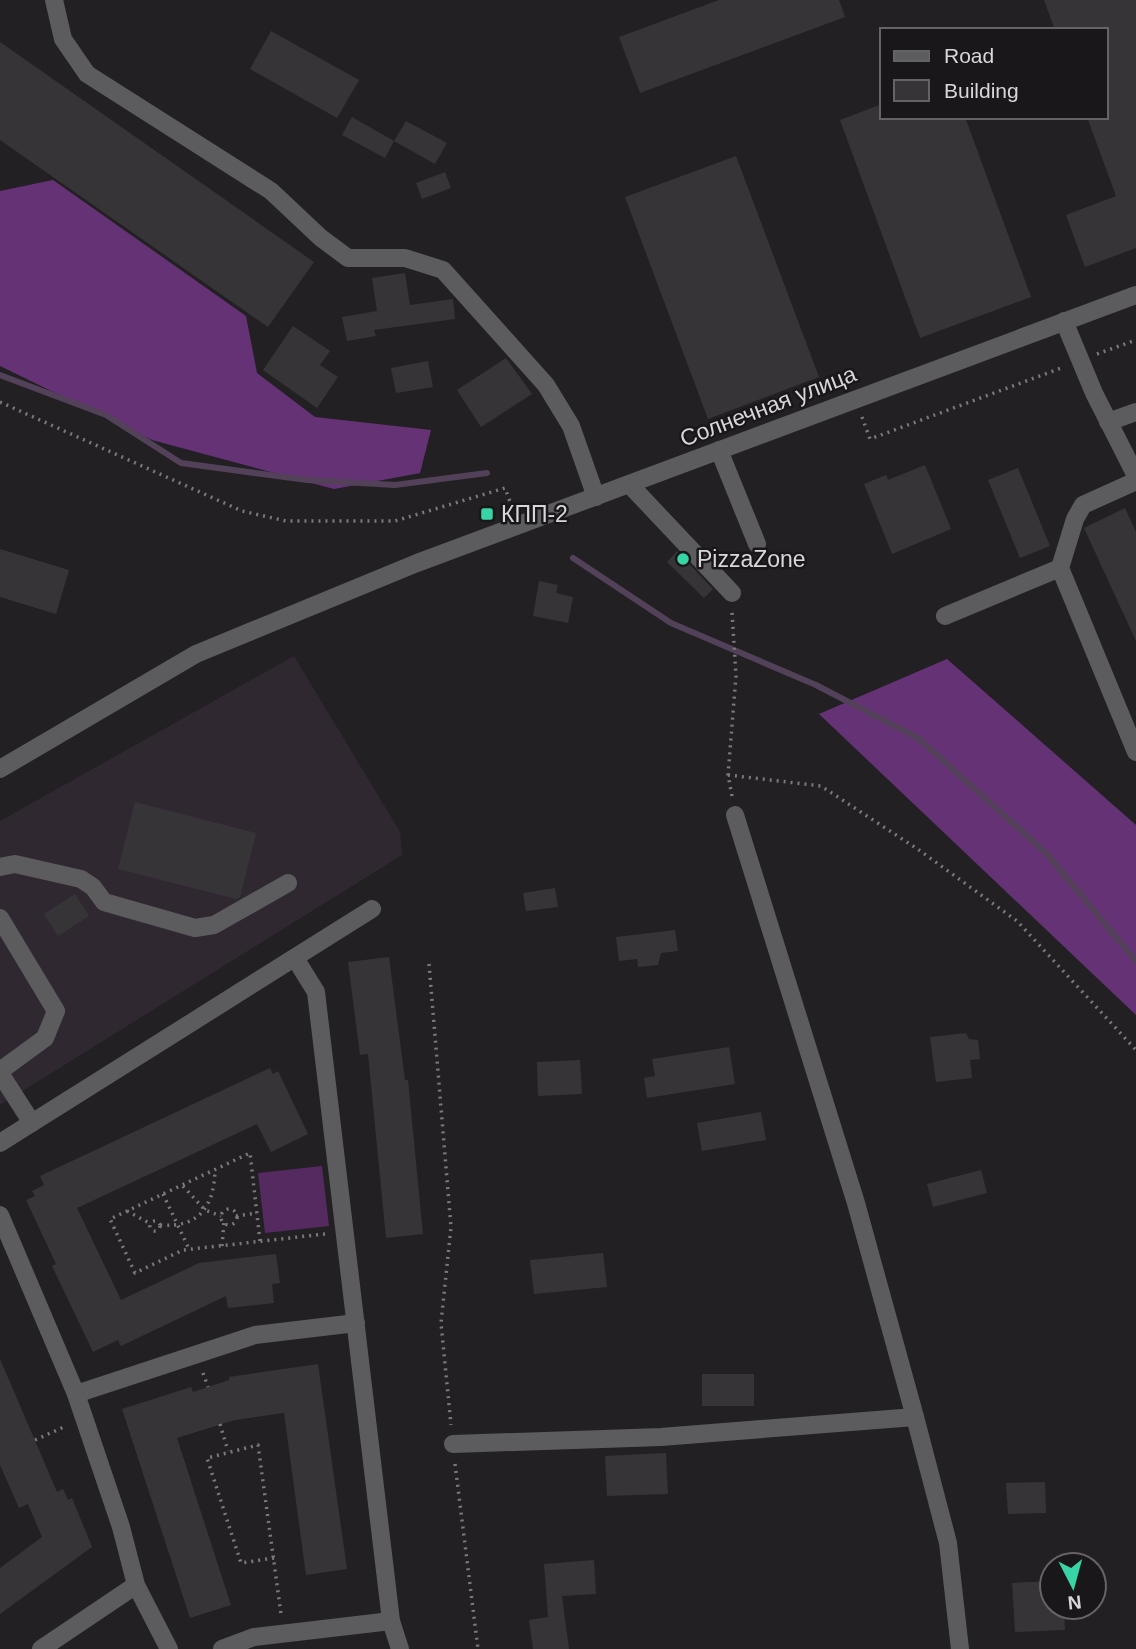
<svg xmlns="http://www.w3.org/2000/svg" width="1136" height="1649" viewBox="0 0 1136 1649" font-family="Arial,sans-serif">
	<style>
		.built { fill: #2f2831 }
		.green { fill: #542a60 }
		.forest { fill: #663276 }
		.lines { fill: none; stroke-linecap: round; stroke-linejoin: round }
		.stream { stroke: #524158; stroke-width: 6 }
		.building { fill: #373438 }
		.path { stroke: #7b797c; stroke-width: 3.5; stroke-dasharray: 2 5; stroke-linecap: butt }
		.minor { stroke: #5c5b5d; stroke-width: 18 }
		.poi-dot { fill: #39d4a5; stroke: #1a171a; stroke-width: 2.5 }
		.labels { text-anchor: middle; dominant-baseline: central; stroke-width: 5; stroke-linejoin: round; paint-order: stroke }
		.street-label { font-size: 23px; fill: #d8d6d9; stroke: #1a171a }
		.poi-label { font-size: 23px; fill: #d8d6d9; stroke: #1a171a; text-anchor: start }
	</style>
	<rect width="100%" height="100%" fill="#232024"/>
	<polygon class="built" points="294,656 400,832 402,855 0,1105 0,821"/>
	<polygon class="green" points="322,1166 329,1226 265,1233 258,1173"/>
	<g class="forest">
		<polygon points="53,180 246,316 257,373 315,417 431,430 420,473 334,489 152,440 0,366 0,191"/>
		<polygon points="947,659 1136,825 1136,1015 819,714"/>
	</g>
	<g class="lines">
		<g class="stream">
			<polyline points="0,375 106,415 181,463 307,480 395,485 487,473"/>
			<polyline points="573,558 671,623 816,685 918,738 1046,853 1136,961"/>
		</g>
	</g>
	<g class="building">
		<polygon points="719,0 839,0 845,17 640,93 619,37"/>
		<polygon points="1044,0 1136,0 1136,248 1085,267 1066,215 1116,196 1087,117 1106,117 1106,30 1055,30"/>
		<polygon points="271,31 359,80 337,118 250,69"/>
		<polygon points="0,42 314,262 268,327 0,140"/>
		<polygon points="882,104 882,117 965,117 1031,297 920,338 840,120"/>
		<polygon points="352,117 394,141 385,158 342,135"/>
		<polygon points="406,121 447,143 435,164 394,141"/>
		<polygon points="736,156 819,377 708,419 625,197"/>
		<polygon points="445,172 451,188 422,199 416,183"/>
		<polygon points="405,273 410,305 453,299 455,319 374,330 376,336 347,341 342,317 377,311 372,278"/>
		<polygon points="293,326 330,351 320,365 338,377 317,408 263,370"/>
		<polygon points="506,358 532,394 481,427 457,390"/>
		<polygon points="428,361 433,387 396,393 391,368"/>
		<polygon points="925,465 951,529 892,554 864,484 886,475 888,480"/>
		<polygon points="1018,468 1050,546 1020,558 988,480"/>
		<polygon points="1125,508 1136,532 1136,641 1084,528"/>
		<polygon points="0,549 69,570 56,614 0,597"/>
		<polygon points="677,551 713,589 704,598 667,562"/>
		<polygon points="539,581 558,585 556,593 573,597 568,623 533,616"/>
		<polygon points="135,802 256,833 240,897 236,899 118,869"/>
		<polygon points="555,888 558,907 526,911 523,893"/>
		<polygon points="75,894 89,916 58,936 44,914"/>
		<polygon points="675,930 678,951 661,953 658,965 638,967 637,959 619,961 616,937"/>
		<polygon points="389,957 405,1080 408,1080 423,1234 386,1238 368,1054 360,1055 348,962"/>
		<polygon points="966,1033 969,1039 978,1040 980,1059 970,1060 972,1078 936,1082 930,1037"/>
		<polygon points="729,1047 735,1084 647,1098 644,1078 655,1076 652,1059"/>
		<polygon points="580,1060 582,1094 538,1096 537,1062"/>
		<polygon points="270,1068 273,1074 278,1071 308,1134 271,1152 257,1124 77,1208 121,1300 199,1263 276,1254 280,1283 272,1284 274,1303 228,1308 226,1296 121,1346 118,1340 93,1352 52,1266 56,1264 26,1200 35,1196 32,1191 44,1185 40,1176"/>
		<polygon points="761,1112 766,1140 702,1151 697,1123"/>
		<polygon points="981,1170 987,1193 933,1207 927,1184"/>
		<polygon points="603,1253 607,1287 534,1294 530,1260"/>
		<polygon points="0,1359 57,1492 63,1489 68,1500 72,1498 92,1547 0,1614 0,1568 42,1537 28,1504 19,1508 0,1465"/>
		<polygon points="318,1364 347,1569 306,1575 284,1413 235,1420 177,1438 231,1605 190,1618 122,1409 191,1387 193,1392 229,1380 229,1377"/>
		<rect x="702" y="1374" width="52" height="32"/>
		<polygon points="666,1453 668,1494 607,1496 605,1456"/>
		<polygon points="1045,1482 1046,1513 1008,1514 1006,1483"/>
		<polygon points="594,1560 596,1594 562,1596 569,1649 533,1649 529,1620 548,1617 544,1564"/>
		<polygon points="1052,1581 1052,1607 1064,1607 1065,1630 1015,1632 1012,1583"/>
	</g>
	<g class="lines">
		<g class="path">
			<polyline points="1097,354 1136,340"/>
			<polyline points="0,402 242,511 286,521 395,521 505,488 512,507"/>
			<polyline points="862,417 870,439 1064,367"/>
			<polyline points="728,775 821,786 919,850 1017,921 1136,1050"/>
			<polyline points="732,796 728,775 736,676 732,612"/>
			<polyline points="429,964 451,1227 441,1323 451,1425"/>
			<polyline points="183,1186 205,1210 221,1216"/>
			<polyline points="163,1194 189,1249"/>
			<circle cx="229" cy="1217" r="8"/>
			<polyline points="127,1211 151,1224"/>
			<polyline points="236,1216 257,1213"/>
			<circle cx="155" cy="1226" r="5"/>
			<path d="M 160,1225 C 199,1228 214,1207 215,1170"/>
			<polyline points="260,1241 250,1153 110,1219 135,1273 183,1250 325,1234"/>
			<polyline points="222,1246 224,1222"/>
			<polyline points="203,1373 208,1387"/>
			<polyline points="220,1424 228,1451"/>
			<polyline points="35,1440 66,1426"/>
			<polyline points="455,1464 478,1649"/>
			<polyline points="274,1558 241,1563 207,1458 258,1445 281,1614"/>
		</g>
		<g class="minor">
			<polyline points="54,0 63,39 87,74 271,191 321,238 348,258 405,258 443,270 546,385 571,426 596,497"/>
			<polyline points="1064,321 1094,393 1136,476"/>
			<polyline points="1108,422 1136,412"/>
			<polyline points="719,450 757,544"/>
			<polyline points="1136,481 1083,505 1075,519 1060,568 1136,752"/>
			<polyline points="630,485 732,593"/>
			<polyline points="945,616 1060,568"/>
			<polyline points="0,769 196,654 417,563 1136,295"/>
			<polyline points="735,815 856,1203 915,1417 948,1543 960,1649"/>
			<polyline points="0,867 15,864 81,879 93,887 104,902 195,928 214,925 288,883"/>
			<polyline points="0,918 56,1011 45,1038 0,1071"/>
			<polyline points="295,958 316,992 391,1621 400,1649"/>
			<polyline points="0,1073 32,1123"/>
			<polyline points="0,1143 372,909"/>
			<polyline points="0,1215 76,1394 121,1527 136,1585 169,1649"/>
			<polyline points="76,1394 255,1335 356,1323"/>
			<polyline points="453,1444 661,1437 915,1417"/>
			<polyline points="41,1649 136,1585"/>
			<polyline points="222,1649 254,1637 391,1621"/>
		</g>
	</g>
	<g class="poi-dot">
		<rect x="480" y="507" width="14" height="14" rx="3.5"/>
		<circle cx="683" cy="559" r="7"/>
	</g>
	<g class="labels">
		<g class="street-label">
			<text transform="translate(768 406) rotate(-21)">Солнечная улица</text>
		</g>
		<g class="poi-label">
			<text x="501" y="514">КПП-2</text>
			<text x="697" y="559">PizzaZone</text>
		</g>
	</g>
	<rect x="880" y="28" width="228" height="91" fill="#1a171a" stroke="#666366" stroke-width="2"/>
	<rect x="894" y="51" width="35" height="10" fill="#5c5b5d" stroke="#666366" stroke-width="2"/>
	<text x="944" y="63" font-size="21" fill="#d8d6d9">Road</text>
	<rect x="894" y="80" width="35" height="21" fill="#373438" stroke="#666366" stroke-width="2"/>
	<text x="944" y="98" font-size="21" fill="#d8d6d9">Building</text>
	<g transform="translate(1073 1586) rotate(174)"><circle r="33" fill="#1a171a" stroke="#666366" stroke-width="2"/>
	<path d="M0-5L12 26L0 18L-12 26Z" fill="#39d4a5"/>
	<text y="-10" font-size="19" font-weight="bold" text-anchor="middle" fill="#d8d6d9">N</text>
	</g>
</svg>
